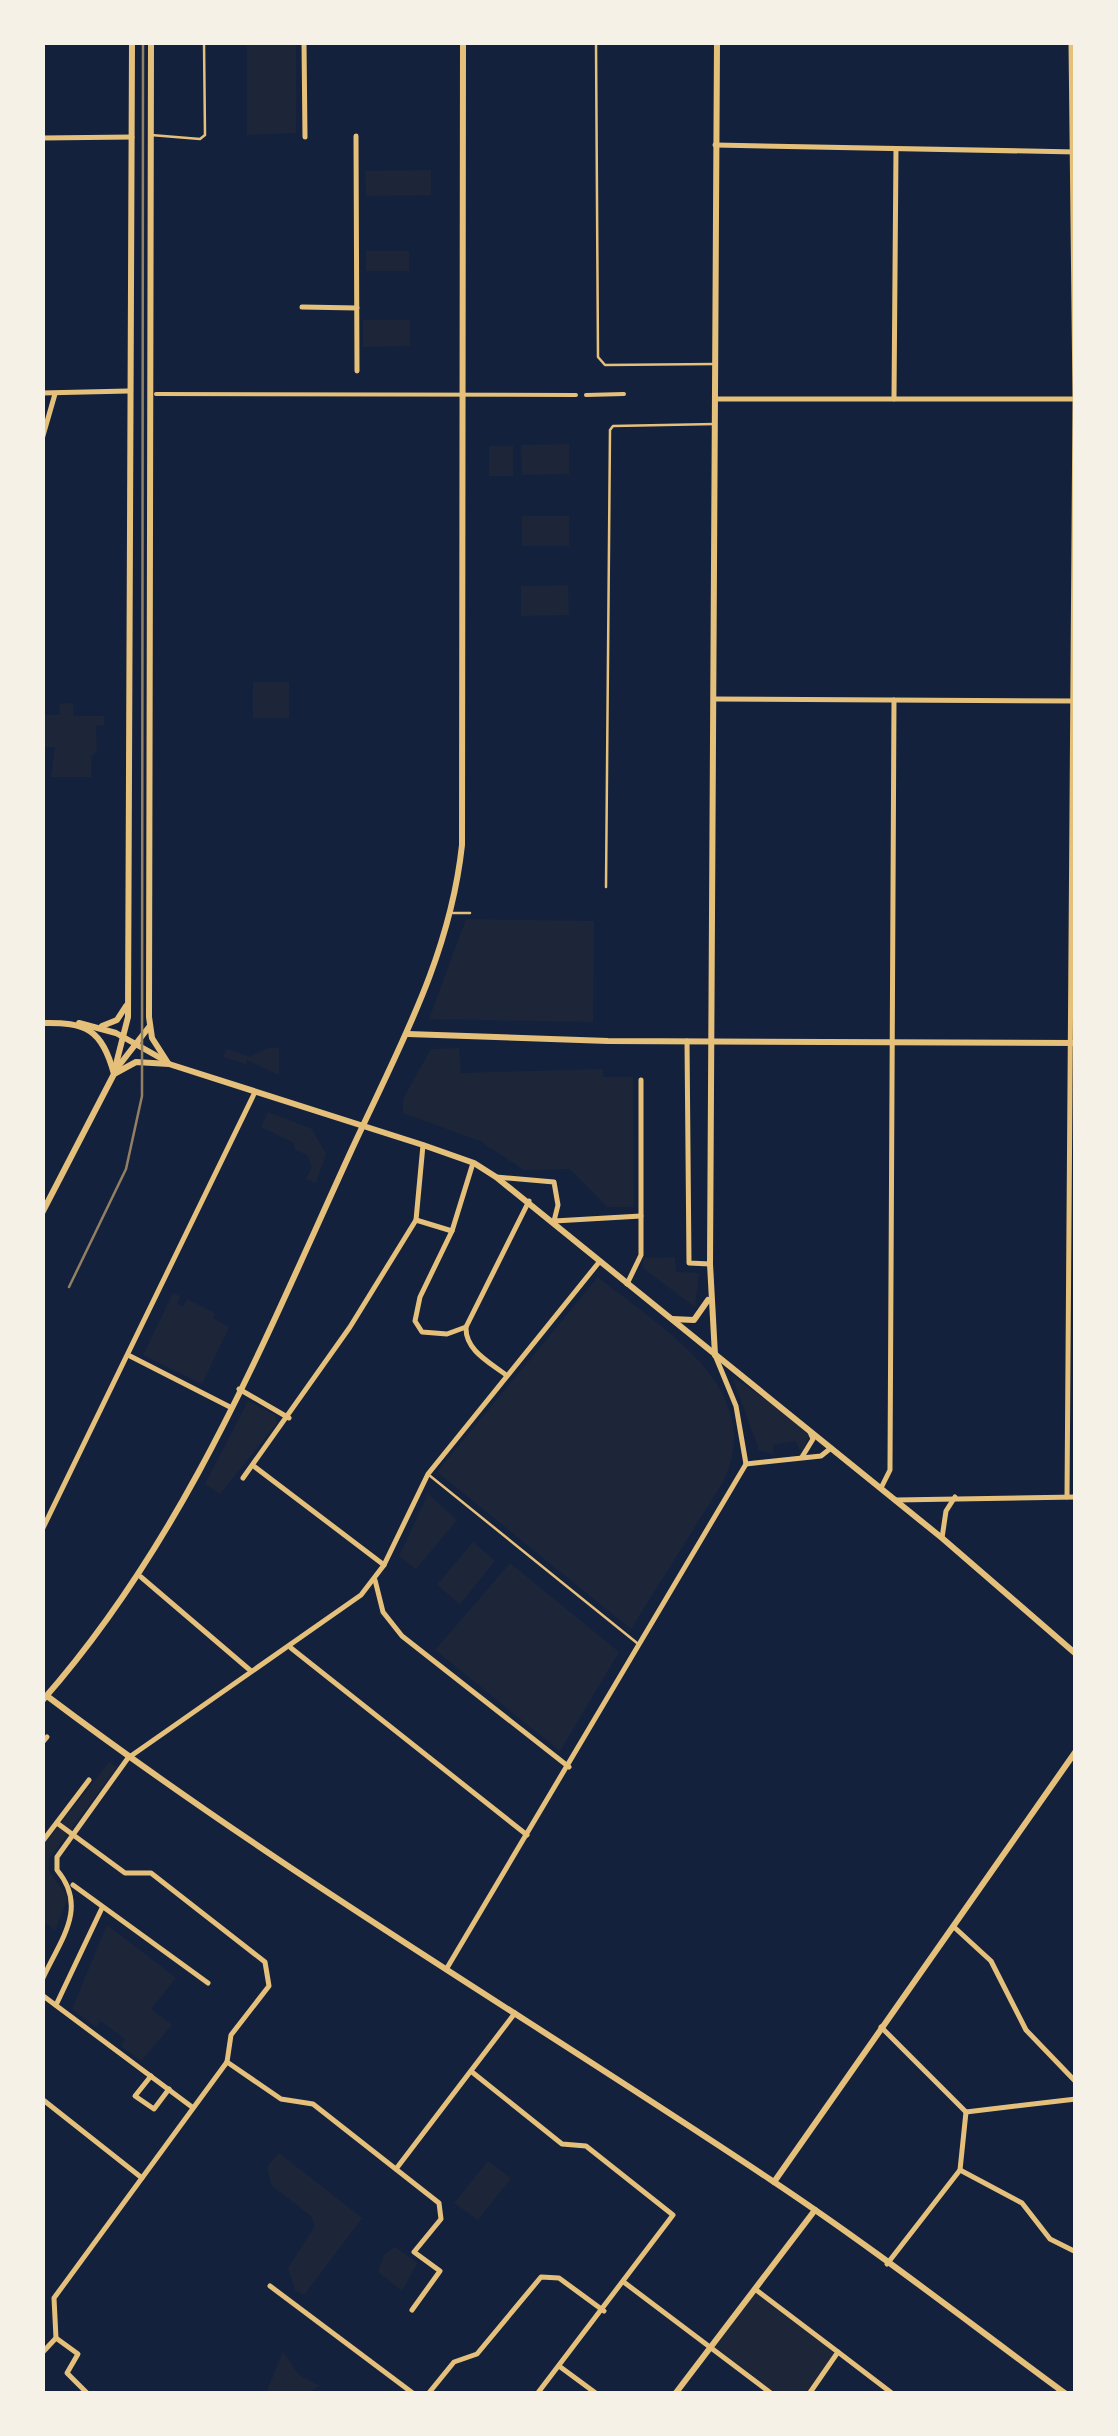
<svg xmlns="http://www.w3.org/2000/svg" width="1118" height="2436" viewBox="0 0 1118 2436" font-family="'Roboto Serif',serif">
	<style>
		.green { fill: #1d2539 }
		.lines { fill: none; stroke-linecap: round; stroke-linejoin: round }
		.service { stroke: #e5c07b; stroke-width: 2.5 }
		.pedestrian { stroke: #e5c07b; stroke-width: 4 }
		.minor { stroke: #e5c07b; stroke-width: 5 }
		.tertiary { stroke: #e5c07b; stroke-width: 6 }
		.secondary { stroke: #e5c07b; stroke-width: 6 }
		.tram { stroke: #918062; stroke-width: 2.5 }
	</style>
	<rect width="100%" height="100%" fill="#14213d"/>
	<g class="green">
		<polygon points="247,43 296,43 296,133 247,135"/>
		<polygon points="431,170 431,195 366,196 365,171"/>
		<rect x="366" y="251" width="43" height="20"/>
		<polygon points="410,320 410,346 363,347 363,320"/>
		<polygon points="569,444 569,474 522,475 521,445"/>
		<rect x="489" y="446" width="24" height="30"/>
		<rect x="522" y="516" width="47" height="30"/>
		<polygon points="568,585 569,615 521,616 521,586"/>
		<rect x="253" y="682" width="36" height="36"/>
		<polygon points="73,703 74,716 104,716 104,725 96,726 97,750 91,757 91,777 51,777 55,747 43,747 43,715 60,715 59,704"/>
		<polygon points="466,919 594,921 593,1022 429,1019"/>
		<polygon points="271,1047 279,1048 279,1075 247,1060 246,1064 223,1057 227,1049 250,1057"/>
		<polygon points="459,1048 461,1073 603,1069 603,1077 633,1077 634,1207 607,1207 570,1169 524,1170 480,1141 403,1113 403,1099 431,1049"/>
		<polygon points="268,1112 312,1129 326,1154 316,1183 306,1179 312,1167 307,1155 295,1149 294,1143 261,1127"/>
		<polygon points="675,1257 676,1272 699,1273 695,1307 643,1268 643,1258"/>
		<path d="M 598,1277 C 660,1328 769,1388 723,1482 L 631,1629 L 437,1472 Z"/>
		<polygon points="173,1293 180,1296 177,1304 183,1306 187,1299 215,1313 213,1318 229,1327 202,1384 143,1355"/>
		<polygon points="732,1376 805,1428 809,1436 803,1450 799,1450 796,1441 773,1445 774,1455 759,1450"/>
		<polygon points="248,1401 275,1415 277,1423 220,1494 205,1484"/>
		<polygon points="428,1494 457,1520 416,1569 399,1556"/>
		<polygon points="473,1542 495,1561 460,1604 437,1585"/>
		<polygon points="510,1563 619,1652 560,1751 435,1650"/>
		<polygon points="109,1762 117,1767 49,1859 49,1871 68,1898 55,1930 43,1921 42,1847"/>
		<polygon points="107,1925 176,1978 151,2009 172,2025 141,2061 121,2046 125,2039 101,2021 96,2027 72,2009"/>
		<polygon points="279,2153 362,2218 304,2295 295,2290 288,2268 315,2226 311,2216 271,2185 267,2167"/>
		<polygon points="488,2161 511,2178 478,2220 454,2203"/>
		<polygon points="395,2247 417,2263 402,2291 378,2272 384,2255"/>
		<polygon points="755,2289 838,2352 809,2393 772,2394 710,2347"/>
		<polygon points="283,2352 299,2375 320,2386 307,2393 266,2393"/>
	</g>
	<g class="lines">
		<g class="service">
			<polyline points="596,42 598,357 605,365 715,364"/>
			<polyline points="151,135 200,139 205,135 204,42"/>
			<polyline points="606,887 610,430 613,426 715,424"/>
			<polyline points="453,913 470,913"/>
			<polyline points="429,1475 637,1643"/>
		</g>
		<g class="pedestrian">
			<polyline points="156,394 576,395"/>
			<polyline points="586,395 624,394"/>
		</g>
		<g class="minor">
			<polyline points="304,42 305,137"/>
			<polyline points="356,136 357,371"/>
			<polyline points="42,138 132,137"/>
			<polyline points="715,145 1076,152"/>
			<polyline points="302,307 357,308"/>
			<polyline points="42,393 128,391"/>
			<polyline points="717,399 1076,399"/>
			<polyline points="894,399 896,149"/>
			<polyline points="42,439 55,394"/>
			<polyline points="714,699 1076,701"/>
			<polyline points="687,1041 689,1263 710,1264"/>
			<polyline points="496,1177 554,1182 558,1205 554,1221 641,1216"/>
			<polyline points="416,1220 423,1145"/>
			<polyline points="627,1284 641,1255 641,1080"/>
			<polyline points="466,1327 447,1334 422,1332 415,1321 420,1297 452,1231 473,1163"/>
			<polyline points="715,1355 736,1406 746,1464"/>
			<polyline points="130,1356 230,1407"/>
			<path d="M 506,1375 C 489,1362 465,1350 466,1327 L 529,1201"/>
			<polyline points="239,1389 289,1418"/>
			<polyline points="802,1457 813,1439 810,1432"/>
			<polyline points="746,1464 821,1456 831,1448"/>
			<polyline points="255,1467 384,1565"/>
			<polyline points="243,1478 350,1327 416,1220 452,1231"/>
			<polyline points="881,1488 890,1470 894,700"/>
			<polyline points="1067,1497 1075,399 1071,42"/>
			<polyline points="896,1500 1076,1497"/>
			<polyline points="42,1530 255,1092"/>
			<polyline points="942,1538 946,1511 955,1497"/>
			<polyline points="141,1577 251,1671"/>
			<polyline points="375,1580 383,1612 402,1636 569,1767"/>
			<polyline points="291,1648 527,1835"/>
			<polyline points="42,1743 47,1737"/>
			<polyline points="57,1823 125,1873 151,1873 265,1962 269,1986 231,2035 227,2062"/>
			<polyline points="42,1842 89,1780"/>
			<polyline points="73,1885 208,1983"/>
			<polyline points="954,1927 991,1961 1026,2030 1076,2082"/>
			<polyline points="447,1968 746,1464"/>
			<path d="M 42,1980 C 60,1940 89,1908 57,1870 L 57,1857 L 128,1758 L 361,1595 L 384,1565 L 428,1474 L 600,1261"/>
			<polyline points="42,1995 192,2107"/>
			<polyline points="56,2005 102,1908"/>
			<polyline points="881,2027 966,2112"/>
			<polyline points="227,2062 281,2099 313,2104 439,2203 441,2219 414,2252 440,2271 412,2310"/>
			<polyline points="472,2072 562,2144 586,2146 673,2215 537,2394"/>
			<polyline points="151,2076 135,2096 154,2109 169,2089"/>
			<polyline points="42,2099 142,2178"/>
			<polyline points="966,2112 1076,2099"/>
			<polyline points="396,2169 515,2013"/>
			<polyline points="960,2170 1022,2203 1050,2239 1076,2252"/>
			<polyline points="887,2264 960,2170 966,2112"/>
			<polyline points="625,2283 772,2394"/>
			<polyline points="270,2286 414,2394"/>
			<polyline points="755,2289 838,2352 809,2394"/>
			<polyline points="56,2338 78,2354 67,2373 88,2394"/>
			<polyline points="838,2352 893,2394"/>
			<polyline points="42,2353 56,2338 54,2298 227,2062"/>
			<polyline points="559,2366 597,2394"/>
			<polyline points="428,2394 454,2362 477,2354 541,2277 559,2278 604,2311"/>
		</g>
		<g class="tertiary">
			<polyline points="151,42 149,1017 152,1038 168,1063"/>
			<polyline points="79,1023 116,1033 164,1060"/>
			<polyline points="102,1026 117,1020 126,1006"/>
			<polyline points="408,1034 608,1041 1076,1043"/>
			<polyline points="117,1068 149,1027"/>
			<polyline points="114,1072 128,1017 132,42"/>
			<polyline points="114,1074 136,1062 169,1064 423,1145 474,1163 496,1177 942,1538 1076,1654"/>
			<polyline points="672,1319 694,1320 708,1300"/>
			<polyline points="715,1355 710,1264 717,42"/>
			<path d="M 47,1696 C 279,1871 530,2019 771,2180 C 872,2247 968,2322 1066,2394"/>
			<path d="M 42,1701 C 185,1539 263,1343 352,1149 C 398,1049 450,957 462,845 L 463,42"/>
			<polyline points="774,2182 1076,1751"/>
			<polyline points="675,2394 815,2210"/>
		</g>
		<path class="secondary" d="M 42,1023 C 86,1022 102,1029 114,1074 L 42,1213"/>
		<polyline class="tram" points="69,1287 126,1169 142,1096 143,42"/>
	</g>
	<rect width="1118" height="2436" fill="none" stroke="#f6f1e7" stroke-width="90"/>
</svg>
